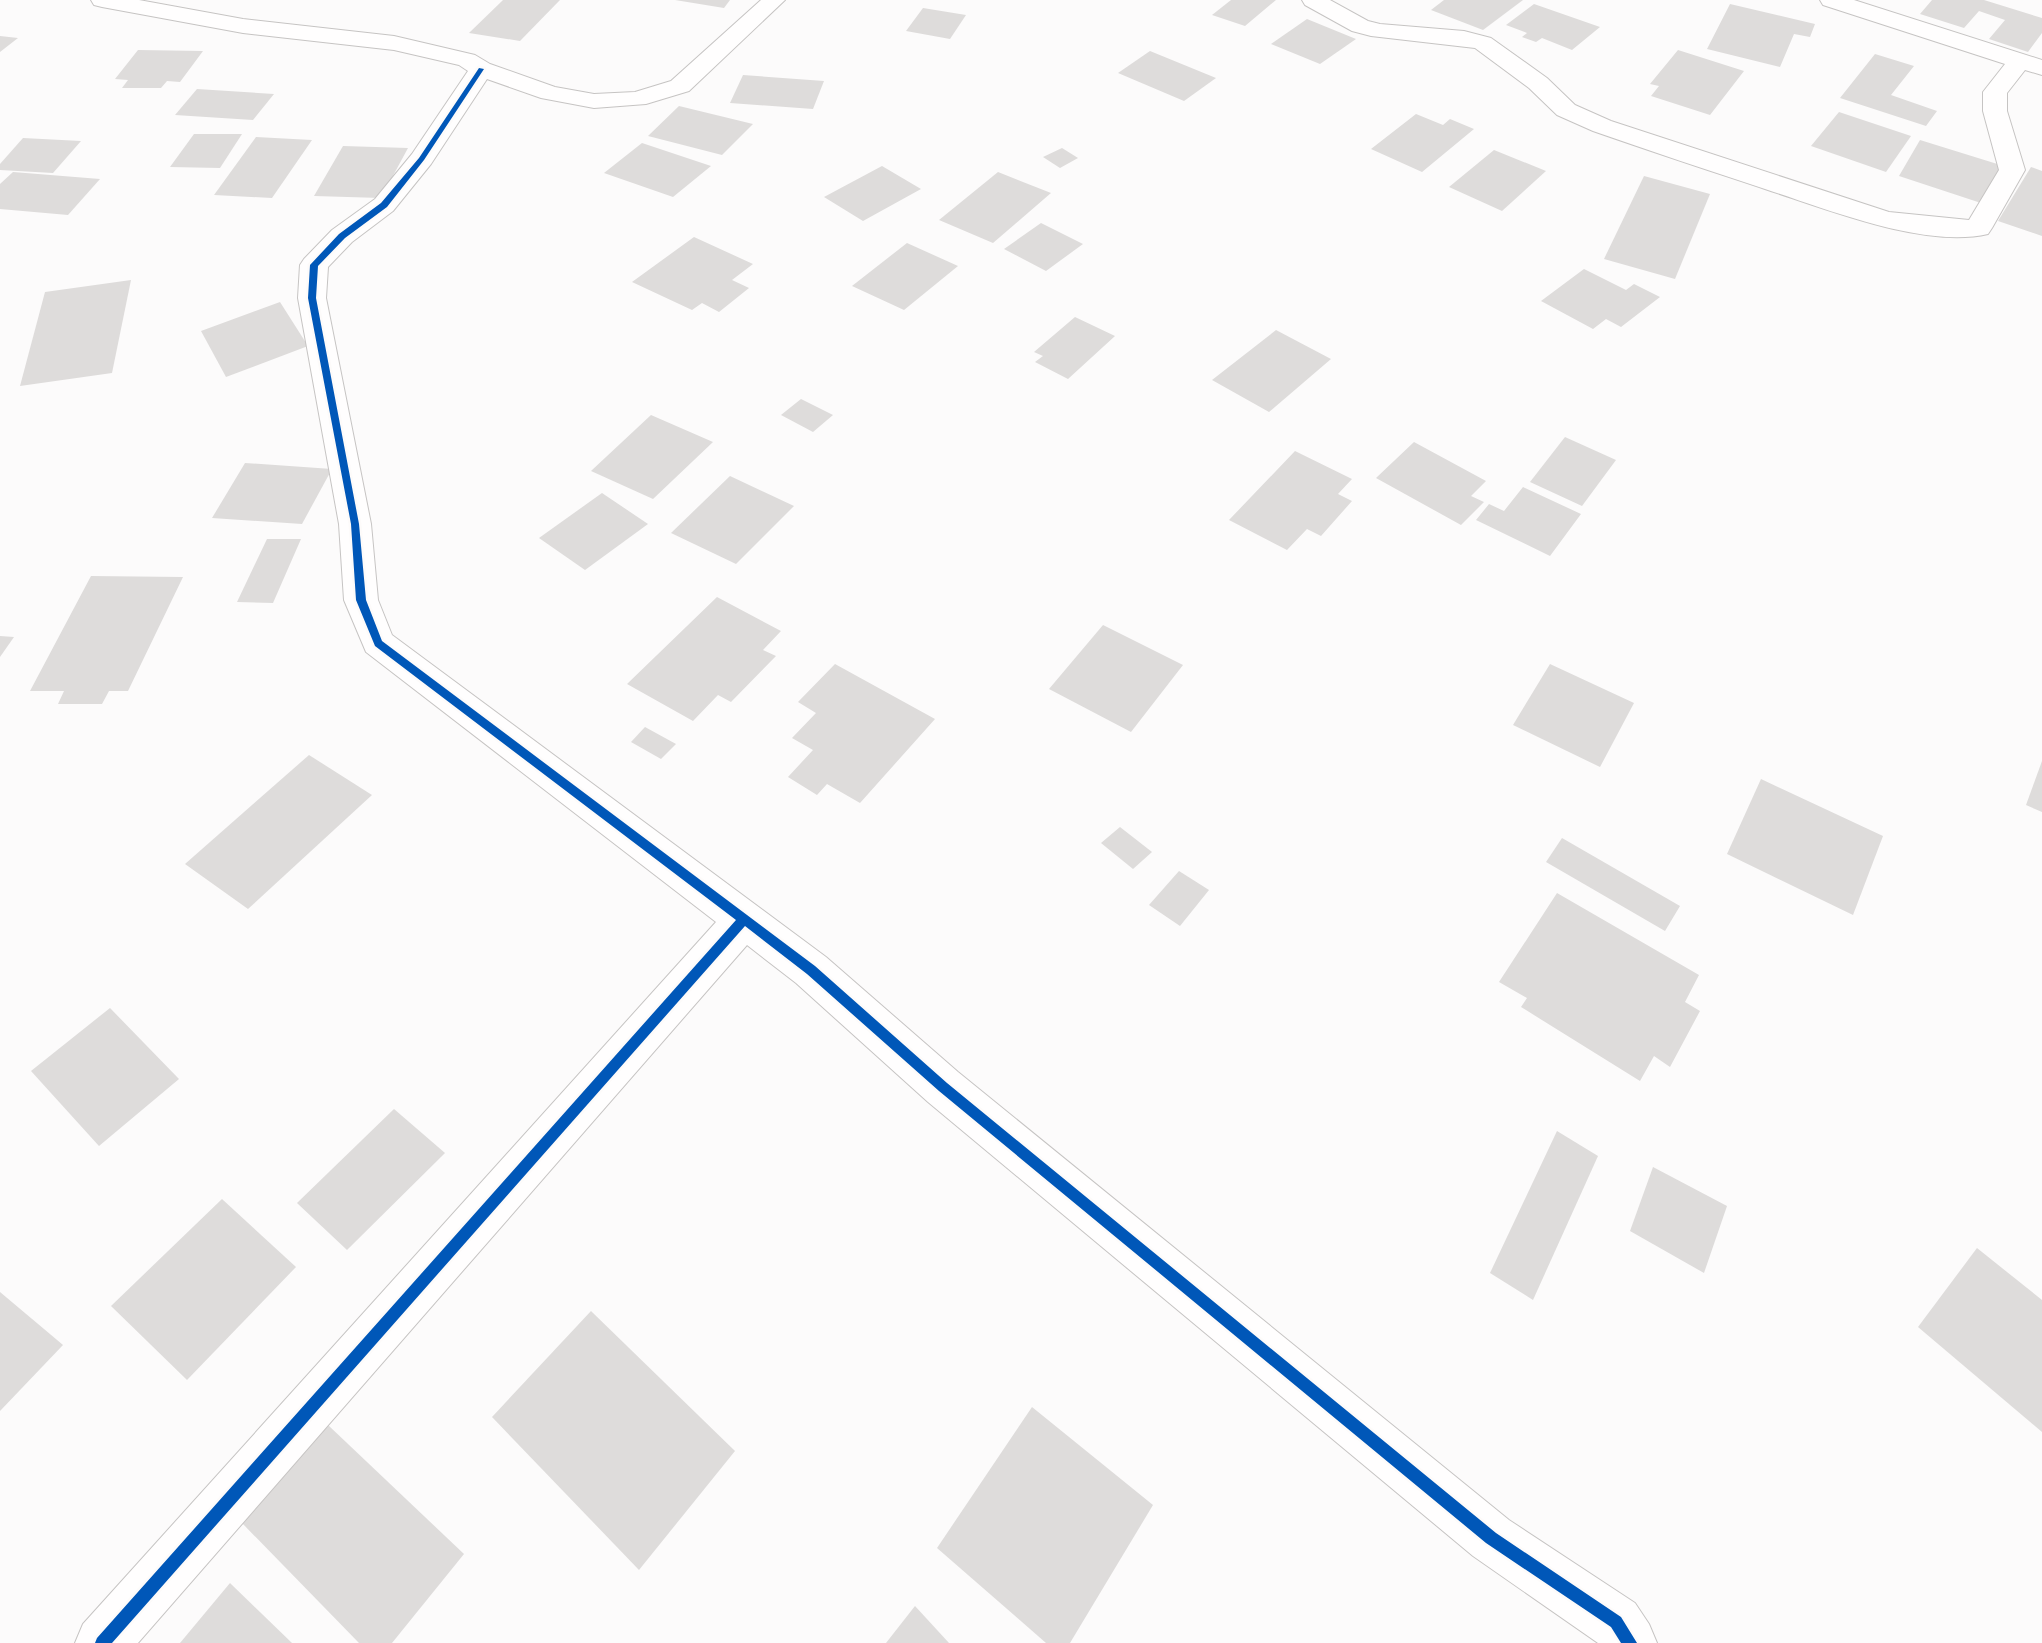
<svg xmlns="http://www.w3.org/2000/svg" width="2042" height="1643" viewBox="0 0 2042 1643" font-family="'Noto Sans',sans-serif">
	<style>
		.building { fill: #dedcdb }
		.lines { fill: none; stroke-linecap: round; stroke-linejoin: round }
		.minor-casing { stroke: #c6c4c3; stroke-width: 2 }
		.minor { fill: #fffefe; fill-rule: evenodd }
		.cycleway-casing { stroke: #fdfbfa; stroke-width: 5 }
		.cycleway { fill: #0057b8; fill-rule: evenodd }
	</style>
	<rect width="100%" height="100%" fill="#fcfbfb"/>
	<g class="building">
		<polygon points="503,0 560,0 520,41 469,33"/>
		<polygon points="675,0 730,0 724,8"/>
		<polygon points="1231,0 1276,0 1245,26 1212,15"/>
		<polygon points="1444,0 1523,0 1483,30 1431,10"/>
		<polygon points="1932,0 1984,0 2042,18 2042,33 2028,52 1989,39 2005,20 1979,11 1964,28 1920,14"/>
		<polygon points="1534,4 1600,27 1572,50 1542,38 1536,42 1522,37 1527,33 1506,25"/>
		<polygon points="1730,4 1815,24 1810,37 1794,34 1780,67 1707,49"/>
		<polygon points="923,8 966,15 950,39 906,31"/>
		<polygon points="1307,19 1356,39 1320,64 1271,44"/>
		<polygon points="0,36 18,38 0,52"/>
		<polygon points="138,50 203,51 180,82 167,81 161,88 122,88 128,80 115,79"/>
		<polygon points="1678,50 1744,71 1710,115 1651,96 1659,86 1650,84"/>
		<polygon points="1150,51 1216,78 1184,101 1118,73"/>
		<polygon points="1875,54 1914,66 1891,95 1937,111 1926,126 1840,98"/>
		<polygon points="743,75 824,81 813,109 730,103"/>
		<polygon points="197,89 274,94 253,120 175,115"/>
		<polygon points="679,106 753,124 722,155 648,136"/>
		<polygon points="1839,112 1911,136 1886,172 1811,146"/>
		<polygon points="1416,114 1443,125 1450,119 1474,129 1422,172 1371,149"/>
		<polygon points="194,134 242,134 220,168 170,167"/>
		<polygon points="256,137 312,140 272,198 214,195"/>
		<polygon points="23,138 81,141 53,173 0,170 0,164"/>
		<polygon points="1920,140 2007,167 1987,205 1899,176"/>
		<polygon points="642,143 711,166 673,197 604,173"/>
		<polygon points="343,146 408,148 381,198 314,196"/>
		<polygon points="1062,148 1078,158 1060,168 1043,157"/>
		<polygon points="1494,150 1546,171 1502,211 1449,187"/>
		<polygon points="882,166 921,189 863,221 824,197"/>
		<polygon points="2031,167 2042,171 2042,236 1998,221"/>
		<polygon points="13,172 100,179 68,215 0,209 0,184"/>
		<polygon points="998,172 1051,193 993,243 939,220"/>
		<polygon points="1644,176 1710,194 1675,279 1604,259"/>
		<polygon points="1041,223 1083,244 1046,271 1004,249"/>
		<polygon points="694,237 753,264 732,280 749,288 719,312 702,303 692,310 632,282"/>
		<polygon points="907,243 958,266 904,310 852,286"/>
		<polygon points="1584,269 1626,290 1634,284 1660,297 1621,327 1606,319 1593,329 1541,301"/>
		<polygon points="131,280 112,373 20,386 45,292"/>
		<polygon points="280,302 308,346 226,377 201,331"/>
		<polygon points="1075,317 1115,336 1068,379 1035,362 1043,356 1034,352"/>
		<polygon points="1276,330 1331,359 1269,412 1212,380"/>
		<polygon points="801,399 833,415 813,432 781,415"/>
		<polygon points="651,415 713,442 653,499 591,471"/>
		<polygon points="1565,437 1616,460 1582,506 1530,482"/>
		<polygon points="1414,442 1486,481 1471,496 1484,502 1461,525 1376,478"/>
		<polygon points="1295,451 1352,479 1338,494 1352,501 1321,536 1307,529 1287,550 1229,520"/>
		<polygon points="245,463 332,469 302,524 212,518"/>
		<polygon points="730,476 794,506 736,564 671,533"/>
		<polygon points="1523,487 1581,514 1550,556 1476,520 1489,504 1504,511"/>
		<polygon points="602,493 648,524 585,570 539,538"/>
		<polygon points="267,539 301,539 273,603 237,602"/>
		<polygon points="91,576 183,577 128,691 109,691 102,704 58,704 64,691 30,691"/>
		<polygon points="717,597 781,631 763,650 776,656 731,702 718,695 693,721 627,684"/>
		<polygon points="1103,625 1183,665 1131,732 1049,689"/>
		<polygon points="0,636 14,637 0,657"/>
		<polygon points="835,664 935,719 860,803 827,784 817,795 788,777 813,750 792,738 816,713 798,702"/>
		<polygon points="1550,664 1634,703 1600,767 1513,725"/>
		<polygon points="645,727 676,744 661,759 631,742"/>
		<polygon points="309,755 372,795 248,909 185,864"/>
		<polygon points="2042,761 2042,812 2026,805"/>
		<polygon points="1761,779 1883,836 1853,915 1727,854"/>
		<polygon points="1120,827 1152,852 1133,869 1101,843"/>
		<polygon points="1562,838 1680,906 1665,931 1546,862"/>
		<polygon points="1179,871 1209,890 1180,926 1149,905"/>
		<polygon points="1557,893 1699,975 1685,1002 1700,1011 1670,1067 1654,1056 1640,1081 1521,1007 1527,998 1499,982"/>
		<polygon points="110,1008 179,1079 99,1146 31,1071"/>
		<polygon points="394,1109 445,1153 347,1250 297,1203"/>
		<polygon points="1557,1131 1598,1156 1533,1300 1490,1273"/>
		<polygon points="1653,1167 1727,1206 1704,1273 1630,1231"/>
		<polygon points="222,1199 296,1267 187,1380 111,1306"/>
		<polygon points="1977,1248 2042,1300 2042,1432 1918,1327"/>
		<polygon points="0,1292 63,1345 0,1411"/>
		<polygon points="591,1311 735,1451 639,1570 492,1417"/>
		<polygon points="1032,1407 1153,1505 1070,1643 1046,1643 937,1548"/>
		<polygon points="328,1425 464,1554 392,1643 359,1643 241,1522"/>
		<polygon points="230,1583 292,1643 180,1643"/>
		<polygon points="915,1606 949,1643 886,1643"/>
	</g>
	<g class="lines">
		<defs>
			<g id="minor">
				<polygon points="91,0 139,0 243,19 394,36 475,55 490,64 555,87 594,94 635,92 671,81 761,0 785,0 689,91 646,104 594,108 541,98 487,79 431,164 393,211 352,242 328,267 326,298 371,524 378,600 392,635 826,957 958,1072 1509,1520 1635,1603 1649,1624 1657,1643 1598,1643 1473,1556 928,1102 796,983 747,945 138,1643 75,1643 83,1624 716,922 366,652 344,600 339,524 298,298 300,265 304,259 332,230 375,199 412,154 468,71 459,65 394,50 243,33 102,7 94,5"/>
				<path d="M 1302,0 L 1330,0 L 1368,21 L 1380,24 L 1464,31 L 1491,38 L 1547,78 L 1575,105 L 1611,121 L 1889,212 L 1969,220 L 1999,170 L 1983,111 L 1983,92 L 2005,64 L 1823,5 L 1820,0 L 1854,0 L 2042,60 L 2042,75 L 2025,70 L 2007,93 L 2007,111 L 2025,170 L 1992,228 L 1988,234 C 1925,249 1826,209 1765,189 C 1708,170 1650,151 1593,131 L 1557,115 L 1529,88 L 1475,48 L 1371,36 L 1352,31 L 1305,5 Z"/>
			</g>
		</defs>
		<use href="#minor" class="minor-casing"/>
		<use href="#minor" class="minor"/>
		<defs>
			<polygon id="cycleway" points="479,68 484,69 424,160 387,207 345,238 318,266 316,298 359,524 366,600 382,641 815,966 947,1083 1496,1533 1621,1617 1637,1643 1621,1643 1611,1627 1486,1543 939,1091 807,974 745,926 112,1643 95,1643 97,1638 736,920 375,646 356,600 351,524 308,298 310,265 339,234 381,203 419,158"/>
		</defs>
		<use href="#cycleway" class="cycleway-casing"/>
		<use href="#cycleway" class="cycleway"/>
	</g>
</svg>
